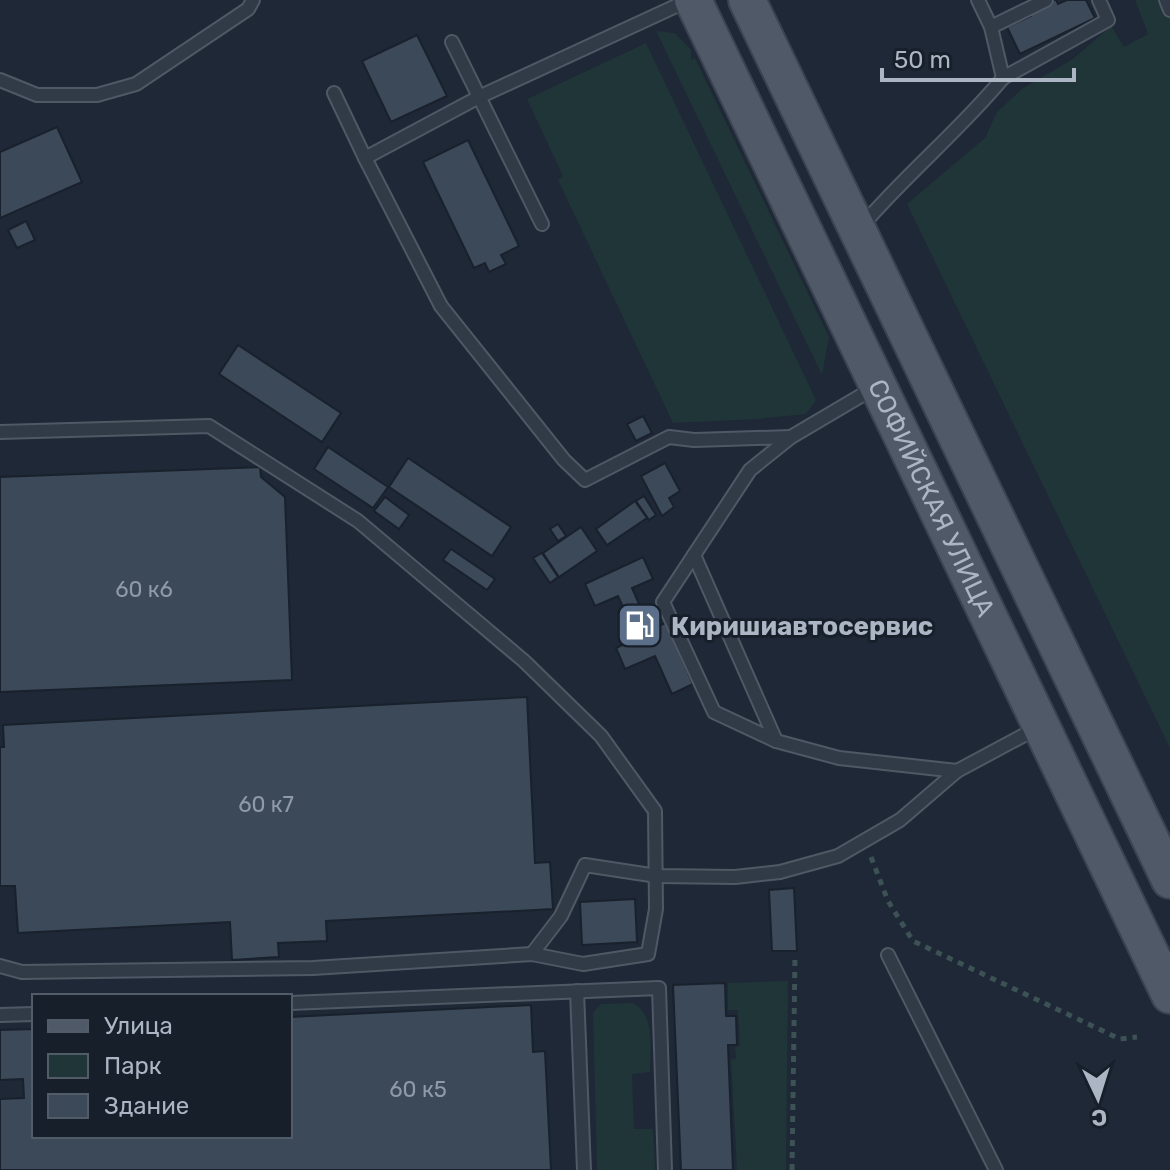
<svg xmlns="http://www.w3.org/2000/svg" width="1170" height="1170" viewBox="0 0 1170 1170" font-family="Rubik,sans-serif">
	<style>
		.green { fill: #203537 }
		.building { fill: #3c4959; stroke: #19212d; stroke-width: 2 }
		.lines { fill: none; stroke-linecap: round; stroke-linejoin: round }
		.service-casing { stroke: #4f5865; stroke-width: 16 }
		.primary-casing { stroke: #3b4350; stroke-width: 40 }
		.path { stroke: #3d5255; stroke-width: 5; stroke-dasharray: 6 6; stroke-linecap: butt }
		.service { stroke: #313a47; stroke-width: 12 }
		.primary { stroke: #4f5967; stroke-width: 36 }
		.labels { text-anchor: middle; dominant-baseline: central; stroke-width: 6; stroke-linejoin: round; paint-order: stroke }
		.number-label { font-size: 22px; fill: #8f9aa9 }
		.street-label { font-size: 26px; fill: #abb5c4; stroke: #171f2b }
		.poi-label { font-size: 26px; font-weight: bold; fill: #abb5c4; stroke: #171f2b; text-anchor: start }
	</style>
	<rect width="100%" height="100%" fill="#1e2836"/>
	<g class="green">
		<polygon points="1135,0 1170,0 1170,748 907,204 985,138 997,112 1022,89 1073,59 1111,26 1124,47 1148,34"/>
		<polygon points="656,31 675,33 691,50 691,60 695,58 829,337 822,375"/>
		<polygon points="646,43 816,400 806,414 758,419 673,423 558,180 563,176 527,99"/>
		<polygon points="788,981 786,1170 737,1170 731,1060 736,1058 735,1047 740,1046 738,1010 728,1010 728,983"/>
		<path d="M 633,1003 C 656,1015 650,1049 650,1072 L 632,1074 L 634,1129 L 653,1129 L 655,1170 L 597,1170 L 593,1013 L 601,1004 Z"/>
	</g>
	<g class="building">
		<polygon points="1024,0 1056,0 1058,4 1067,0 1086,0 1095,18 1020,54 1007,27 1031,16"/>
		<polygon points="417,35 447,96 391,122 362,61"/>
		<polygon points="57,127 82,182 0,218 0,152"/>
		<polygon points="468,140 519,246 501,255 506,264 489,272 485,263 474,268 423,162"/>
		<polygon points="26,221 35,240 17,248 8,230"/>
		<polygon points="238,345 341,413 322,442 219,374"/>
		<polygon points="643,416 652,433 636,441 627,424"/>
		<polygon points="328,447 388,487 373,508 314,469"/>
		<polygon points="408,458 511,527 492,556 389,487"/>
		<polygon points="665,463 680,491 669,498 674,507 662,516 641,476"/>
		<polygon points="260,467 261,477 285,497 292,680 0,692 0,477"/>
		<polygon points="644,496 656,515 649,520 636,501"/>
		<polygon points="385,497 409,515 399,529 374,511"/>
		<polygon points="635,501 647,518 607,545 596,529"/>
		<polygon points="558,524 566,536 558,541 550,529"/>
		<polygon points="581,527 597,551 559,577 543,553"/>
		<polygon points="451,549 495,579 487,590 443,560"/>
		<polygon points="542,553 558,577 550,583 533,558"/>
		<polygon points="643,557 653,579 632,588 650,629 666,623 693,684 672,694 655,656 625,669 616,648 637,638 618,596 595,606 585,584"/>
		<polygon points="527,697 535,863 550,862 553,909 326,921 327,941 278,943 279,957 232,960 230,922 18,933 15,886 0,886 0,747 4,747 3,725"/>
		<polygon points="794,888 797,951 772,951 769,890"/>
		<polygon points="635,899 637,942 582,945 580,902"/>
		<polygon points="725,983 726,1016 736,1016 737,1045 728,1045 733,1170 681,1170 673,985"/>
		<polygon points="531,1005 533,1052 545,1051 551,1170 0,1170 0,1099 24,1098 23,1079 0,1080 0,1030 34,1029 34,1136 290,1136 290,1017"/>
	</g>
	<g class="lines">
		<defs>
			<g id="service">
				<polyline points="1166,0 1170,10"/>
				<polyline points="991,27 1046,0"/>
				<polyline points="452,42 542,224"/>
				<polyline points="1003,78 1108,20 1099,0"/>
				<polyline points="0,80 37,95 97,95 136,84 248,9 253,0"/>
				<polyline points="334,93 365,158 441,306 564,460 585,480 669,437 694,440 791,437"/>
				<polyline points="365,158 479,97 689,0"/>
				<path d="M 860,228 C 905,175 959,131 1003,78 L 991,27 L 978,0"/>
				<polyline points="874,388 791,437 750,470 663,602 714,712 776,741 839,758 957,771"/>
				<polyline points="0,432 209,426 358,521 524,661 601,736 655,811 656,909 648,954 583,964 532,954 313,968 22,972 0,966"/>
				<polyline points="694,555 776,741"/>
				<polyline points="532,954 561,916 585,865 657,876 735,877 780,872 838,856 900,820 957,771 1039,727"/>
				<polyline points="888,955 996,1170"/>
				<polyline points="577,991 584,1170"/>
				<polyline points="290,1003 659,988 665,1170"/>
				<polyline points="0,1015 34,1014"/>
			</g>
			<g id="primary">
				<path id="s1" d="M 693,0 L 1170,995"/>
				<polyline points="747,0 1170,880"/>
			</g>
		</defs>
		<use href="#service" class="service-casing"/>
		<use href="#primary" class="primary-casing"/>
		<g class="path">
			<polyline points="871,857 888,901 913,941 1120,1039 1137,1037"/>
			<polyline points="792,1170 795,956"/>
		</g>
		<use href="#service" class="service"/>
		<use href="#primary" class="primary"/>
	</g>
	<defs>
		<symbol id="fuel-square" viewBox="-11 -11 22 22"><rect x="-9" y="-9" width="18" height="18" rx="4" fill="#5c6f8a" stroke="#171f2b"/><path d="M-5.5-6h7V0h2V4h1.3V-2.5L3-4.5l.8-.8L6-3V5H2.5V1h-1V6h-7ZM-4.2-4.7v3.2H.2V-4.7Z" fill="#fff"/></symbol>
	</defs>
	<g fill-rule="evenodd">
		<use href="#fuel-square" x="614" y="600" width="51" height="51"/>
	</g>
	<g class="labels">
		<g class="number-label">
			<text x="144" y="589">60 к6</text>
			<text x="266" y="804">60 к7</text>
			<text x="418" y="1089">60 к5</text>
		</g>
		<g class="street-label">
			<text stroke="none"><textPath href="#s1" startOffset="552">СОФИЙСКАЯ УЛИЦА</textPath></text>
		</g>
		<g class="poi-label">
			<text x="671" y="626">Киришиавтосервис</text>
		</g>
	</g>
	<rect x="32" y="994" width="260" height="144" fill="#171f2b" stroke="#525b68" stroke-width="2"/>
	<rect x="48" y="1020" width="40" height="12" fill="#4f5967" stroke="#525b68" stroke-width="2"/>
	<text x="104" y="1034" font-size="24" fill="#abb5c4">Улица</text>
	<rect x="48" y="1054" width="40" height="24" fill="#203537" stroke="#525b68" stroke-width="2"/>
	<text x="104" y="1074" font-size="24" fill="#abb5c4">Парк</text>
	<rect x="48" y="1094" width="40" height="24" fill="#3c4959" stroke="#525b68" stroke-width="2"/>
	<text x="104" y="1114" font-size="24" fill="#abb5c4">Здание</text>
	<g transform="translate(1098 1098) rotate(176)" stroke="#171f2b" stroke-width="6" paint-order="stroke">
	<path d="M0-6L14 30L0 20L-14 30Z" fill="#abb5c4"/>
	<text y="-12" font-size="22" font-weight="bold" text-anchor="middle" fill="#abb5c4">С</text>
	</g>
	<path d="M882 68v12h192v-12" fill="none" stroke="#abb5c4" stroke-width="4"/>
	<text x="894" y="68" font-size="24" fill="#abb5c4" stroke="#171f2b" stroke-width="6" paint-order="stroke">50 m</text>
</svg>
